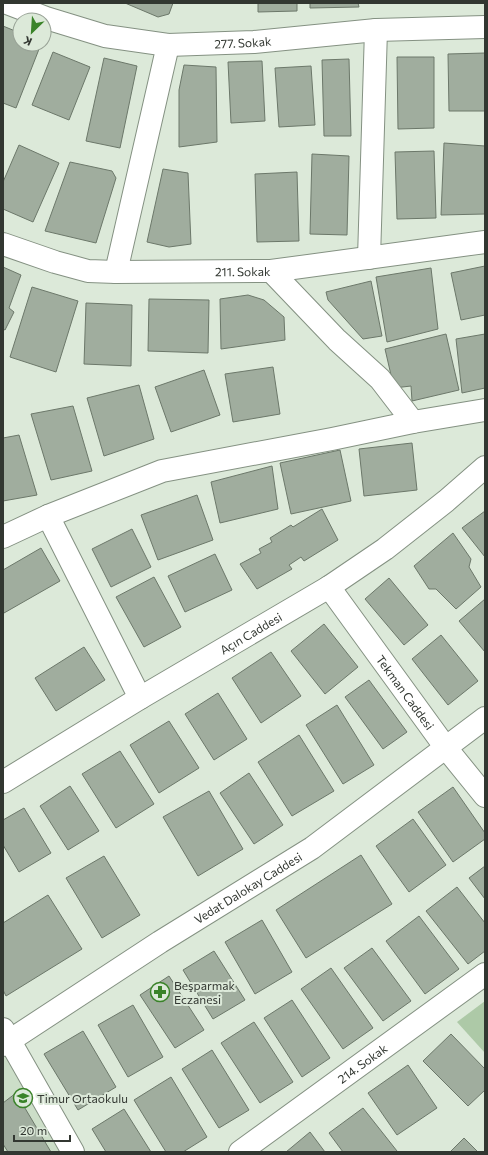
<svg xmlns="http://www.w3.org/2000/svg" width="488" height="1155" viewBox="0 0 488 1155" font-family="Commissioner,sans-serif">
	<style>
		.built { fill: #ccdec8 }
		.green { fill: #adc9a7 }
		.building { fill: #a0ad9e; stroke: #6c786a }
		.lines { fill: none; stroke-linecap: round; stroke-linejoin: round }
		.minor-casing { stroke: #849182; stroke-width: 24 }
		.minor { stroke: #fff; stroke-width: 22 }
		.labels { text-anchor: middle; dominant-baseline: central; stroke-width: 4; stroke-linejoin: round; paint-order: stroke }
		.street-label { font-size: 12px; fill: #323731; stroke: #dce9d9 }
		.poi-label { font-size: 12px; fill: #323731; stroke: #dce9d9; text-anchor: start }
	</style>
	<rect width="100%" height="100%" fill="#dce9d9"/>
	<polygon class="built" points="3,1045 73,1152 3,1152"/>
	<polygon class="green" points="485,1001 485,1053 457,1022"/>
	<g class="building">
		<polygon points="125,3 173,3 169,14 158,17"/>
		<polygon points="258,3 297,3 297,11 258,12"/>
		<polygon points="310,3 358,3 359,7 310,8"/>
		<polygon points="3,26 20,33 20,44 41,44 16,108 3,103"/>
		<polygon points="53,52 90,67 69,120 32,105"/>
		<polygon points="485,53 485,111 449,111 448,54"/>
		<polygon points="397,57 434,57 434,128 398,129"/>
		<polygon points="104,58 137,66 120,148 86,141"/>
		<polygon points="349,59 351,136 324,136 322,60"/>
		<polygon points="262,61 265,121 231,123 228,62"/>
		<polygon points="184,65 216,67 217,142 179,147 179,90"/>
		<polygon points="311,66 315,125 279,127 275,68"/>
		<polygon points="444,143 485,146 485,214 441,215"/>
		<polygon points="19,145 59,163 33,222 3,209 3,182"/>
		<polygon points="434,151 436,218 397,219 395,152"/>
		<polygon points="312,154 349,156 347,235 310,234"/>
		<polygon points="70,162 112,171 116,178 96,243 45,231"/>
		<polygon points="163,169 188,173 191,244 169,247 147,242"/>
		<polygon points="297,172 299,241 257,242 255,174"/>
		<polygon points="485,266 485,315 461,320 451,273"/>
		<polygon points="3,267 21,275 9,308 14,312 5,330 3,329"/>
		<polygon points="431,268 438,329 387,342 376,277"/>
		<polygon points="371,281 382,336 363,339 328,300 326,292"/>
		<polygon points="32,287 78,301 56,372 10,357"/>
		<polygon points="248,295 264,300 284,317 285,340 221,349 220,299"/>
		<polygon points="149,299 209,300 208,353 148,351"/>
		<polygon points="86,303 132,305 131,366 84,364"/>
		<polygon points="446,334 459,390 412,401 411,386 394,388 385,349"/>
		<polygon points="485,334 485,388 462,393 456,339"/>
		<polygon points="273,367 280,414 233,422 225,374"/>
		<polygon points="204,370 220,415 171,432 155,387"/>
		<polygon points="139,385 154,439 104,456 87,398"/>
		<polygon points="73,406 92,471 51,480 31,414"/>
		<polygon points="19,435 37,495 3,501 3,438"/>
		<polygon points="412,443 417,490 364,496 359,449"/>
		<polygon points="340,450 351,501 291,514 280,463"/>
		<polygon points="272,466 278,509 220,523 211,482"/>
		<polygon points="197,495 213,540 158,560 141,515"/>
		<polygon points="322,509 338,540 304,561 301,557 289,565 292,569 257,589 240,564 261,553 259,549 272,542 270,538 291,525 293,527"/>
		<polygon points="485,511 485,557 462,528"/>
		<polygon points="132,529 151,567 111,587 92,549"/>
		<polygon points="453,533 471,559 469,567 481,587 456,609 436,589 429,589 414,566"/>
		<polygon points="41,548 60,581 4,613 3,611 3,570"/>
		<polygon points="215,554 232,590 185,612 168,576"/>
		<polygon points="154,577 181,627 144,647 116,597"/>
		<polygon points="389,578 428,625 404,645 365,599"/>
		<polygon points="485,599 485,652 459,621"/>
		<polygon points="324,624 358,667 325,694 291,651"/>
		<polygon points="441,635 478,681 448,705 412,659"/>
		<polygon points="84,647 105,680 56,711 35,678"/>
		<polygon points="271,652 301,696 261,723 232,678"/>
		<polygon points="369,680 407,732 383,749 345,697"/>
		<polygon points="218,693 247,739 214,760 185,714"/>
		<polygon points="337,705 374,765 343,784 306,725"/>
		<polygon points="169,721 199,768 159,793 130,745"/>
		<polygon points="299,735 334,791 292,816 258,762"/>
		<polygon points="120,751 154,804 116,828 82,774"/>
		<polygon points="249,773 283,825 254,844 220,793"/>
		<polygon points="70,786 99,831 68,850 40,806"/>
		<polygon points="453,787 485,833 485,839 453,862 418,812"/>
		<polygon points="209,791 243,849 198,876 163,817"/>
		<polygon points="24,808 51,853 19,872 3,845 3,820"/>
		<polygon points="413,819 446,865 409,892 376,846"/>
		<polygon points="361,855 392,904 306,958 276,910"/>
		<polygon points="104,856 140,915 102,938 66,878"/>
		<polygon points="485,866 485,899 469,878"/>
		<polygon points="457,887 485,923 485,951 468,964 426,911"/>
		<polygon points="48,895 82,949 6,996 3,990 3,923"/>
		<polygon points="419,916 459,969 425,994 386,941"/>
		<polygon points="262,920 292,972 255,994 225,942"/>
		<polygon points="372,948 411,1001 383,1021 344,968"/>
		<polygon points="214,951 245,1000 213,1019 183,970"/>
		<polygon points="331,968 373,1028 343,1049 301,989"/>
		<polygon points="169,976 204,1030 175,1048 140,995"/>
		<polygon points="292,1000 330,1058 302,1077 264,1018"/>
		<polygon points="133,1005 163,1057 128,1077 98,1025"/>
		<polygon points="254,1022 293,1082 260,1103 221,1043"/>
		<polygon points="83,1031 116,1087 78,1110 44,1054"/>
		<polygon points="451,1034 485,1069 485,1090 468,1106 423,1061"/>
		<polygon points="212,1050 249,1110 219,1128 182,1069"/>
		<polygon points="408,1065 437,1108 397,1135 368,1093"/>
		<polygon points="171,1077 207,1137 183,1152 166,1152 134,1100"/>
		<polygon points="16,1093 51,1152 8,1152 3,1144 3,1103"/>
		<polygon points="363,1108 397,1151 396,1152 343,1152 329,1133"/>
		<polygon points="124,1109 151,1152 106,1152 92,1129"/>
		<polygon points="310,1132 325,1152 286,1152"/>
		<polygon points="464,1138 478,1152 450,1152"/>
	</g>
	<g class="lines">
		<defs>
			<g id="minor">
				<path id="s1" d="M 7,3 L 46,18 L 105,36 L 168,45 L 254,42 L 376,30 L 485,27"/>
				<path id="s2" d="M 3,244 L 55,262 L 88,271 L 116,272 L 271,271 L 485,242"/>
				<polyline points="369,258 376,30"/>
				<polyline points="271,271 337,340 380,379 413,422"/>
				<polyline points="116,272 168,45"/>
				<polyline points="48,516 140,698"/>
				<polyline points="3,537 48,516 162,471 332,439 413,422 485,410"/>
				<path id="s3" d="M 329,587 L 446,748 L 485,796"/>
				<path id="s4" d="M 3,782 L 140,698 L 329,587 L 385,549 L 446,501 L 485,467"/>
				<polyline points="3,1029 73,1152"/>
				<path id="s5" d="M 3,1045 L 160,942 L 312,848 L 485,718"/>
				<path id="s6" d="M 240,1152 L 485,974"/>
			</g>
		</defs>
		<use href="#minor" class="minor-casing"/>
		<use href="#minor" class="minor"/>
	</g>
	<defs>
		<symbol id="pharmacy-ring" viewBox="-11 -11 22 22"><circle r="9.5" fill="#dce9d9" stroke="#3a8329" stroke-width="1.5"/><path d="M-2-6h4v4h4v4h-4v4h-4v-4h-4v-4h4Z" fill="#3a8329"/></symbol>
		<symbol id="school-ring" viewBox="-11 -11 22 22"><circle r="9.5" fill="#dce9d9" stroke="#3a8329" stroke-width="1.5"/><path d="M0-5L7-2L0 1L-7-2ZM-4 1L0 2.5L4 1V4Q0 6-4 4Z" fill="#3a8329"/></symbol>
	</defs>
	<g fill-rule="evenodd">
		<use href="#pharmacy-ring" x="149" y="981" width="22" height="22"/>
		<use href="#school-ring" x="12" y="1087" width="22" height="22"/>
	</g>
	<g class="labels">
		<g class="street-label">
			<text stroke="none"><textPath href="#s1" startOffset="242">277. Sokak</textPath></text>
			<text stroke="none"><textPath href="#s2" startOffset="244">211. Sokak</textPath></text>
			<text stroke="none"><textPath href="#s4" startOffset="289">Açın Caddesi</textPath></text>
			<text stroke="none"><textPath href="#s3" startOffset="130">Tekman Caddesi</textPath></text>
			<text stroke="none"><textPath href="#s5" startOffset="291">Vedat Dalokay Caddesi</textPath></text>
			<text stroke="none"><textPath href="#s6" startOffset="151">214. Sokak</textPath></text>
		</g>
		<g class="poi-label">
			<text x="174" y="985">Beşparmak<tspan x="174" dy="14">Eczanesi</tspan></text>
			<text x="37" y="1098">Timur Ortaokulu</text>
		</g>
	</g>
	<rect width="488" height="1155" fill="none" stroke="#323731" stroke-width="8"/>
	<g transform="translate(32 32) rotate(205)"><circle r="19" fill="#dce9d9" stroke="#98a296"/>
	<path d="M0-3L7 15L0 10L-7 15Z" fill="#3a8329"/>
	<text y="-6" font-size="11" font-weight="bold" text-anchor="middle" fill="#323731">K</text>
	</g>
	<path d="M14 1135v6h56v-6" fill="none" stroke="#323731" stroke-width="2"/>
	<text x="20" y="1135" font-size="12" fill="#323731" stroke="#dce9d9" stroke-width="3" paint-order="stroke">20 m</text>
</svg>
